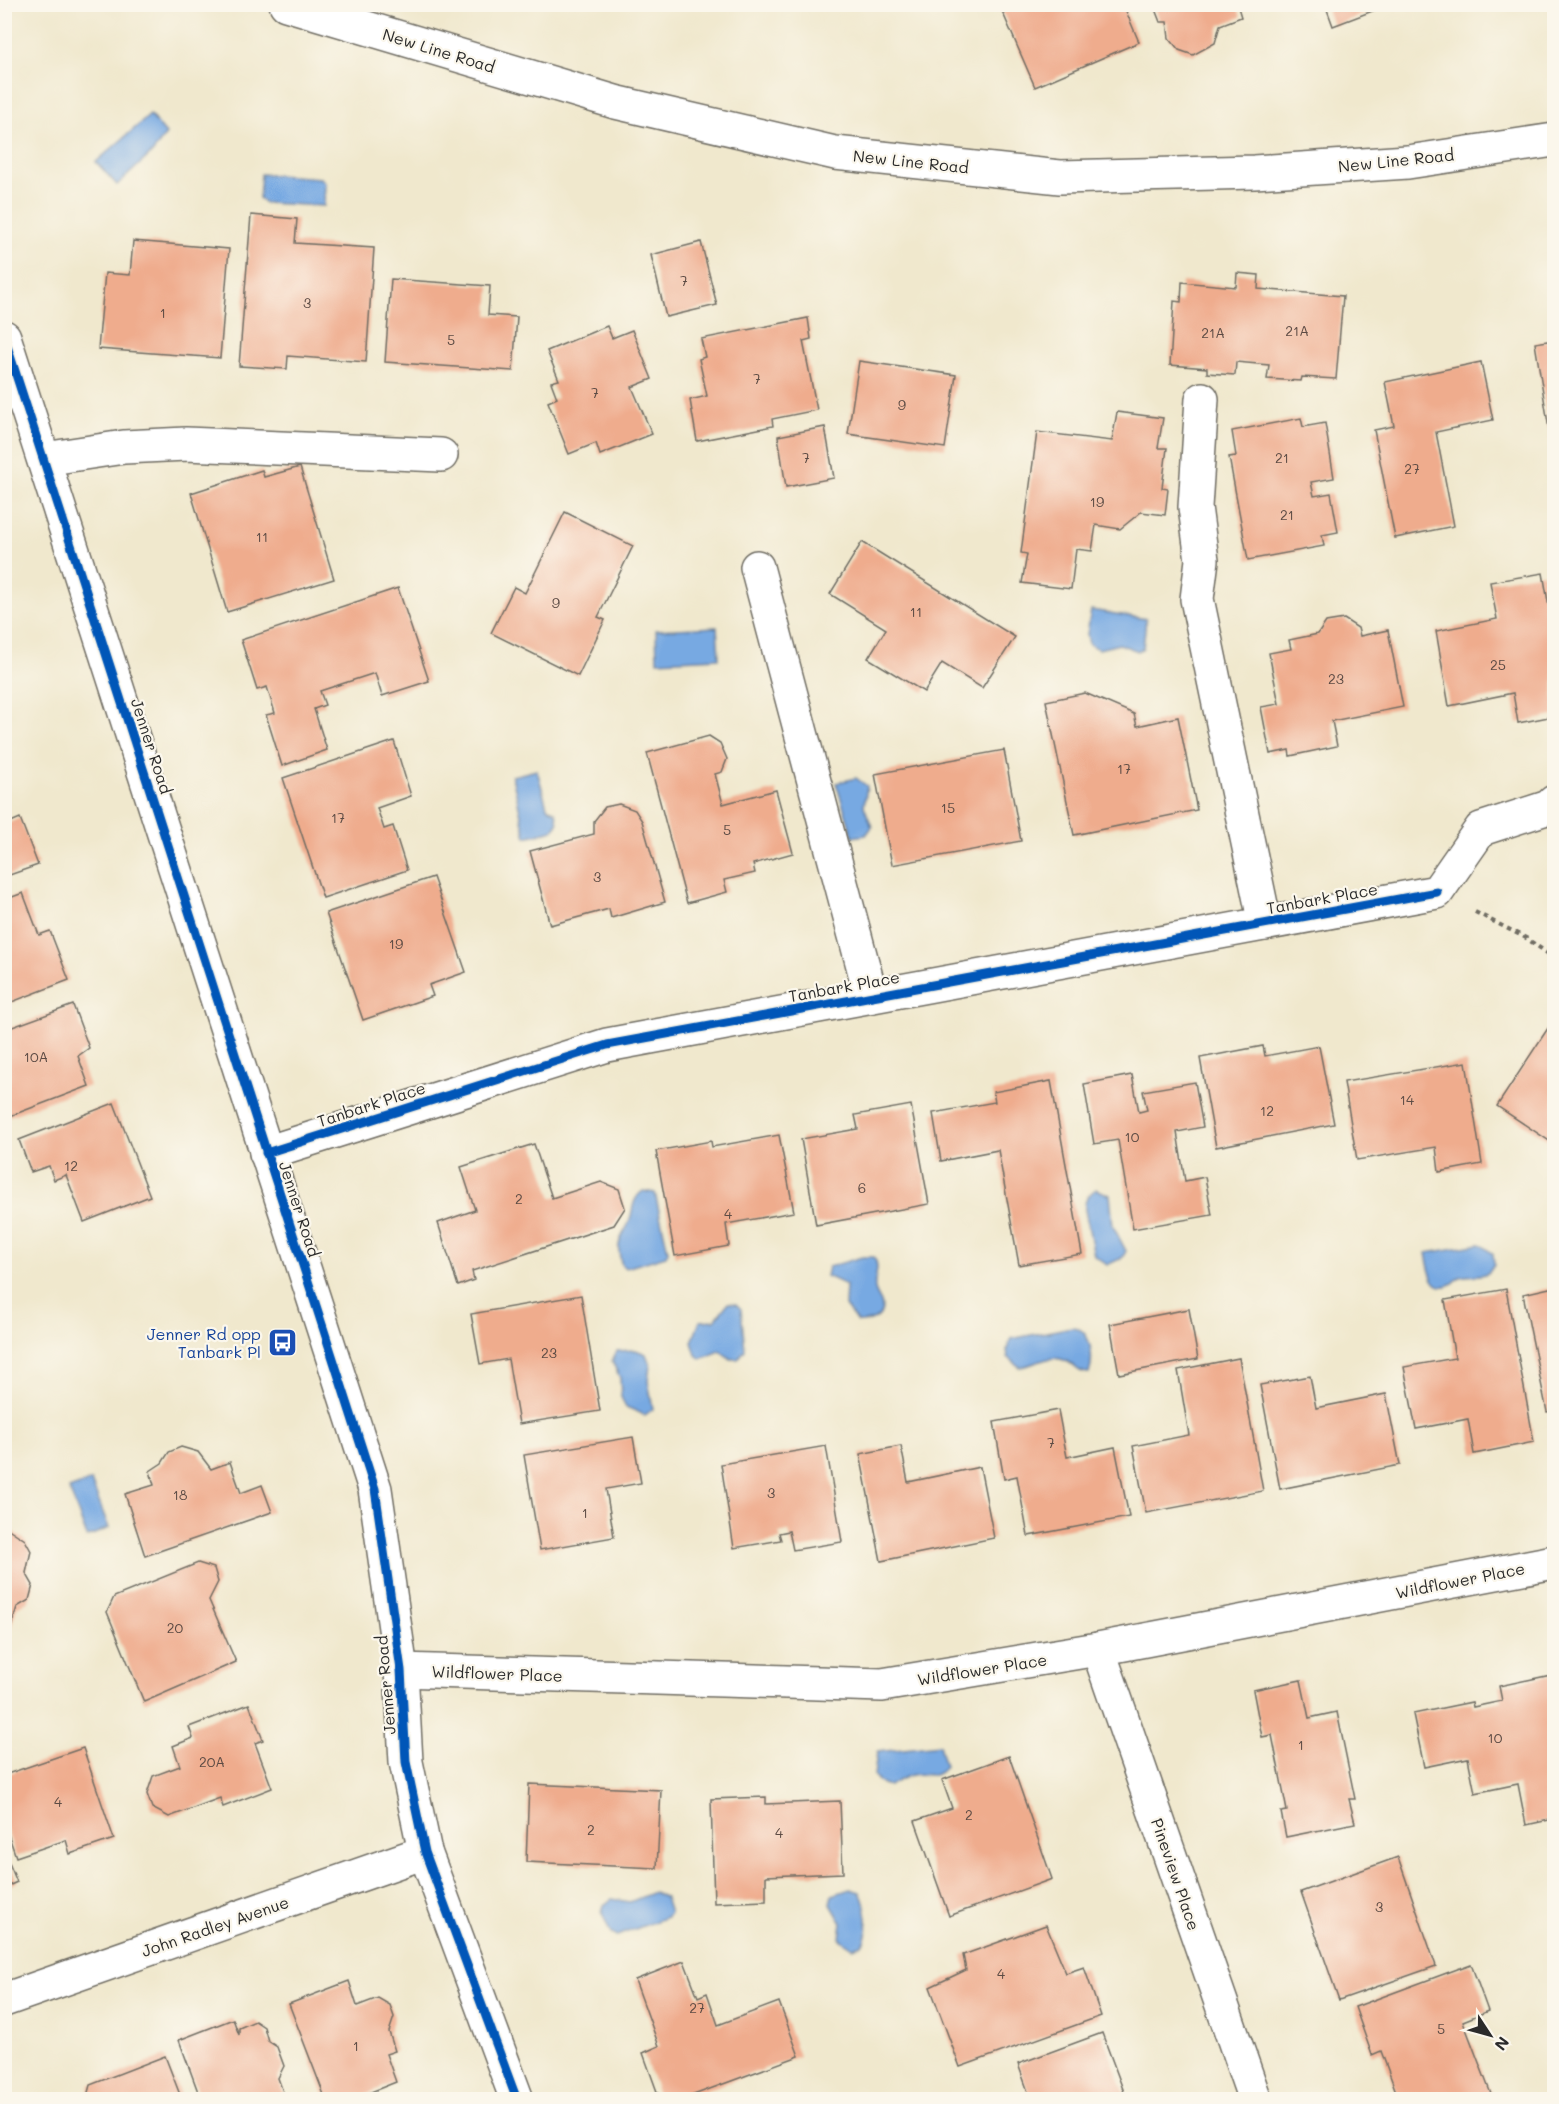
<svg xmlns="http://www.w3.org/2000/svg" width="1559" height="2104" viewBox="0 0 1559 2104" font-family="Mali,sans-serif">
	<style>
		.water { fill: #77a9e2; stroke: #516a86; stroke-width: 1.5 }
		.building { fill: #efac8d }
		.lines { fill: none; stroke-linecap: round; stroke-linejoin: round }
		.minor-casing { stroke: #706d64; stroke-width: 36 }
		.major-casing { stroke: #706d64; stroke-width: 36 }
		.path { stroke: #706d64; stroke-width: 4; stroke-dasharray: 4.5 4.5; stroke-linecap: butt }
		.minor { stroke: #fff; stroke-width: 33 }
		.major { stroke: #fff; stroke-width: 33 }
		.cycleway-casing { stroke: #fbf7ec; stroke-width: 13 }
		.cycleway { stroke: #0057b8; stroke-width: 9 }
		.labels { text-anchor: middle; dominant-baseline: central; stroke-width: 4.5; stroke-linejoin: round; paint-order: stroke }
		.number-label { font-size: 14px; fill: #5c4b44 }
		.street-label { font-size: 16px; fill: #2b2b2b; stroke: #fbf7ec }
		.transit-label { font-size: 16px; fill: #164399; stroke: #fbf7ec; text-anchor: end }
	</style>
	<rect width="100%" height="100%" fill="#fbf7ec"/>
	<filter id="ink" filterUnits="userSpaceOnUse"><feTurbulence type="fractalNoise" baseFrequency=".0167" numOctaves="2"/><feDisplacementMap in="SourceGraphic" scale="12" xChannelSelector="R" yChannelSelector="G"/><feConvolveMatrix kernelMatrix="1 2 1 2 8 2 1 2 1" color-interpolation-filters="sRGB"/></filter>
	<filter id="wash" filterUnits="userSpaceOnUse"><feTurbulence type="fractalNoise" baseFrequency=".008" numOctaves="4" result="noise"/><feDisplacementMap in="SourceGraphic" scale="24" xChannelSelector="R" yChannelSelector="G"/><feGaussianBlur stdDeviation="1.35" result="paint"/><feColorMatrix in="noise" values="0 0 0 0 0 0 0 0 0 0 0 0 0 0 0 0 0 1.4 0 .05"/><feComposite in="paint" operator="in"/></filter>
	<g filter="url(#wash)">
		<rect width="100%" height="100%" fill="#f0e8cd"/>
		<g class="water">
			<polygon points="150,115 166,134 153,152 117,185 96,162"/>
			<polygon points="261,174 321,178 325,183 324,206 265,203 259,198"/>
			<polygon points="1091,610 1146,619 1143,648 1138,651 1119,644 1099,649 1089,644 1087,634"/>
			<polygon points="717,627 719,658 657,661 656,630"/>
			<polygon points="537,770 547,807 556,812 558,823 553,830 526,837 512,776"/>
			<polygon points="856,778 867,786 864,806 872,827 866,835 853,837 836,783"/>
			<path d="M 1096,1189 L 1110,1195 L 1113,1226 L 1126,1251 L 1122,1258 L 1107,1265 L 1094,1255 L 1085,1210 C 1084,1200 1088,1195 1096,1189 Z"/>
			<path d="M 643,1191 L 655,1193 L 668,1251 L 666,1256 L 626,1268 L 622,1266 C 616,1244 618,1243 628,1225 C 634,1213 630,1200 643,1191 Z"/>
			<path d="M 1480,1244 L 1493,1254 L 1494,1264 L 1488,1273 C 1479,1277 1469,1274 1460,1277 C 1458,1278 1455,1282 1453,1283 C 1431,1296 1429,1268 1426,1253 Z"/>
			<path d="M 862,1257 L 874,1257 C 881,1269 873,1277 875,1289 C 876,1294 879,1298 881,1302 C 886,1319 869,1323 857,1322 L 845,1306 L 846,1285 L 826,1276 L 828,1267 Z"/>
			<polygon points="728,1303 736,1304 741,1309 745,1350 738,1359 731,1359 720,1351 701,1359 696,1355 692,1342 700,1321 715,1320"/>
			<path d="M 1072,1327 C 1092,1329 1094,1358 1089,1373 C 1076,1373 1075,1364 1064,1360 C 1048,1354 1035,1365 1020,1367 L 1008,1357 L 1007,1349 L 1011,1339 Z"/>
			<polygon points="636,1350 646,1354 650,1365 648,1381 653,1409 645,1415 626,1407 621,1397 620,1378 612,1361 617,1351"/>
			<polygon points="91,1481 109,1528 87,1537 69,1489"/>
			<path d="M 939,1745 L 945,1766 C 935,1782 925,1771 911,1775 C 903,1777 896,1783 889,1786 L 880,1783 L 874,1776 L 877,1752 Z"/>
			<path d="M 850,1889 L 860,1892 C 867,1906 871,1931 862,1945 L 853,1948 L 840,1939 L 842,1923 L 830,1903 L 832,1895 Z"/>
			<polygon points="654,1892 665,1898 670,1913 667,1917 617,1936 611,1934 602,1913 604,1905 612,1899 630,1902"/>
		</g>
		<g id="blocks">
			<g class="building">
				<polygon points="999,4 1123,4 1139,42 1035,87"/>
				<polygon points="1153,4 1237,4 1241,17 1220,25 1215,43 1193,55 1179,50 1169,38 1167,22 1160,22"/>
				<polygon points="1325,4 1383,4 1383,7 1333,26"/>
				<polygon points="251,215 297,219 295,243 374,248 366,362 288,356 287,369 239,366"/>
				<polygon points="133,241 229,249 220,358 98,349 105,273 130,275"/>
				<polygon points="701,242 717,305 666,317 651,255"/>
				<polygon points="1237,273 1259,275 1258,289 1343,296 1336,379 1302,377 1301,381 1267,379 1269,365 1236,362 1235,375 1207,373 1207,368 1170,365 1174,301 1181,302 1182,282 1236,287"/>
				<polygon points="391,279 490,286 488,315 517,317 513,371 385,362"/>
				<polygon points="808,318 811,339 803,341 817,410 772,419 773,426 697,441 690,400 707,396 699,359 705,357 701,339"/>
				<polygon points="607,326 612,338 632,330 652,379 632,387 652,434 600,455 596,443 569,454 548,402 557,398 551,382 559,380 547,351"/>
				<polygon points="1554,340 1554,453 1553,454 1535,343"/>
				<polygon points="859,361 956,375 945,448 848,434"/>
				<polygon points="1481,362 1493,420 1436,432 1454,526 1395,538 1374,430 1394,426 1385,382"/>
				<polygon points="1117,412 1163,418 1158,448 1167,448 1162,488 1168,489 1165,515 1141,512 1120,529 1096,525 1092,551 1076,549 1071,589 1022,583 1027,554 1021,553 1037,432 1112,441"/>
				<polygon points="1301,418 1303,427 1325,423 1334,478 1311,482 1314,496 1331,493 1338,532 1322,535 1324,546 1248,560 1229,457 1236,456 1232,431"/>
				<polygon points="825,427 834,478 786,487 778,436"/>
				<polygon points="300,467 334,579 227,612 191,493 262,470 264,477"/>
				<polygon points="565,512 633,546 598,617 605,620 578,676 491,633 514,587 525,593"/>
				<polygon points="862,542 1015,637 982,688 942,663 924,692 868,658 886,629 830,594"/>
				<polygon points="1543,573 1554,636 1554,716 1518,723 1513,693 1449,706 1436,631 1497,619 1490,582"/>
				<polygon points="398,588 429,681 382,696 375,673 320,691 325,705 314,709 327,750 282,766 266,715 275,713 267,687 257,690 241,640"/>
				<polygon points="1344,619 1358,628 1360,636 1388,630 1403,707 1332,721 1337,746 1290,756 1289,750 1270,754 1261,707 1279,704 1269,653 1291,649 1289,640 1318,634 1326,622"/>
				<polygon points="1085,693 1134,714 1137,726 1178,717 1197,810 1074,835 1046,701"/>
				<polygon points="709,736 720,743 727,759 722,772 715,774 723,804 776,790 793,853 753,864 755,873 724,880 727,892 687,903 647,753"/>
				<polygon points="394,741 411,796 377,808 384,829 393,826 407,870 323,898 283,778"/>
				<polygon points="1004,750 1021,841 892,865 875,774"/>
				<polygon points="619,804 635,810 642,821 665,902 611,918 609,909 550,925 530,851 594,834 594,821 605,807"/>
				<polygon points="20,818 38,865 4,877 4,825"/>
				<polygon points="433,877 466,972 429,985 433,996 363,1020 326,913"/>
				<polygon points="23,893 39,935 50,931 69,980 4,1005 4,900"/>
				<polygon points="73,1005 89,1048 78,1056 89,1086 10,1116 4,1103 4,1030"/>
				<polygon points="1554,1019 1554,1144 1497,1106"/>
				<polygon points="1263,1046 1265,1056 1319,1046 1334,1124 1216,1147 1200,1058"/>
				<polygon points="1466,1062 1482,1164 1439,1172 1436,1147 1357,1160 1344,1082"/>
				<polygon points="1132,1075 1139,1112 1147,1110 1143,1091 1195,1082 1203,1127 1177,1132 1185,1181 1205,1177 1212,1215 1133,1229 1118,1140 1094,1144 1084,1084"/>
				<polygon points="1051,1081 1082,1254 1019,1265 998,1150 941,1161 933,1113 995,1102 993,1092"/>
				<polygon points="114,1103 150,1196 84,1222 66,1175 54,1180 49,1166 31,1172 19,1140"/>
				<polygon points="911,1105 929,1204 816,1225 801,1139 858,1129 855,1115"/>
				<polygon points="779,1135 794,1212 726,1224 729,1246 675,1256 656,1151 711,1141 712,1147"/>
				<polygon points="534,1144 552,1198 601,1182 619,1189 625,1208 614,1225 472,1271 474,1280 458,1286 438,1223 475,1210 461,1167"/>
				<polygon points="1554,1287 1554,1411 1547,1412 1523,1294"/>
				<polygon points="1506,1289 1534,1442 1474,1454 1468,1419 1416,1429 1404,1367 1455,1358 1445,1300"/>
				<polygon points="581,1295 600,1411 519,1424 508,1359 480,1364 471,1314"/>
				<polygon points="1189,1309 1198,1359 1119,1374 1110,1324"/>
				<polygon points="1239,1358 1263,1491 1146,1513 1133,1446 1189,1435 1178,1370"/>
				<polygon points="1310,1376 1316,1408 1386,1394 1400,1465 1280,1489 1260,1385"/>
				<polygon points="1058,1410 1067,1457 1115,1447 1129,1517 1028,1536 1017,1476 1004,1479 994,1422"/>
				<polygon points="633,1437 641,1483 606,1489 614,1537 540,1550 524,1455"/>
				<polygon points="826,1446 842,1542 793,1550 789,1531 779,1533 781,1540 734,1548 721,1464"/>
				<polygon points="901,1446 908,1482 980,1467 994,1538 881,1561 860,1454"/>
				<polygon points="181,1447 198,1452 211,1469 230,1462 241,1493 262,1485 272,1512 145,1556 125,1494 154,1485 150,1471 162,1463 169,1452"/>
				<polygon points="4,1526 25,1540 31,1551 26,1573 33,1585 29,1600 17,1607 8,1637 4,1636"/>
				<polygon points="198,1563 214,1568 218,1582 209,1600 236,1662 144,1702 107,1612 114,1597"/>
				<polygon points="1551,1675 1554,1693 1554,1819 1526,1825 1518,1784 1475,1793 1468,1758 1424,1767 1413,1714 1472,1702 1473,1707 1502,1701 1499,1686"/>
				<polygon points="1301,1680 1309,1718 1337,1712 1355,1799 1349,1799 1355,1823 1286,1837 1281,1812 1287,1811 1272,1735 1262,1737 1253,1690"/>
				<polygon points="249,1704 263,1740 255,1743 272,1788 223,1807 220,1798 169,1817 152,1808 147,1794 153,1776 180,1766 173,1746 193,1738 189,1727"/>
				<polygon points="83,1748 114,1839 70,1854 66,1840 16,1857 4,1822 4,1775"/>
				<polygon points="1009,1756 1052,1879 949,1916 915,1821 952,1808 942,1780"/>
				<polygon points="529,1784 661,1790 657,1868 526,1862"/>
				<polygon points="766,1797 766,1804 840,1801 843,1873 766,1876 766,1901 714,1903 711,1799"/>
				<polygon points="4,1851 17,1882 4,1888"/>
				<polygon points="1398,1857 1436,1966 1339,2000 1301,1892"/>
				<polygon points="1046,1925 1066,1973 1084,1967 1101,2016 960,2067 930,1987 966,1970 963,1955"/>
				<polygon points="684,1961 698,1997 707,1993 718,2025 779,2002 799,2056 680,2100 660,2100 643,2053 659,2046 635,1980"/>
				<polygon points="1471,1964 1488,2011 1463,2021 1491,2094 1477,2100 1399,2100 1381,2051 1372,2055 1355,2007"/>
				<polygon points="349,1981 357,2006 378,1998 390,2005 394,2017 389,2032 395,2051 386,2054 396,2082 351,2100 326,2100 289,2004"/>
				<polygon points="233,2019 239,2035 239,2028 255,2021 264,2027 268,2041 277,2047 284,2066 278,2078 286,2100 201,2100 179,2040"/>
				<polygon points="1102,2033 1127,2100 1031,2100 1018,2064"/>
				<polygon points="165,2056 182,2100 86,2100 90,2085"/>
			</g>
		</g>
	</g>
	<g filter="url(#ink)">
		<use href="#blocks" fill-opacity="0" stroke="#706d64" stroke-width="1.5"/>
		<g class="lines">
			<defs>
				<g id="minor">
					<polyline points="4,337 375,1489 401,1670 406,1762 425,1852 517,2100"/>
					<polyline points="1202,399 1195,507 1202,560 1197,599 1265,924"/>
					<polyline points="44,459 124,447 186,444 441,455"/>
					<polyline points="757,567 871,996"/>
					<polyline points="266,1153 607,1045 1437,892 1481,829 1549,807 1554,802"/>
					<polyline points="1098,1649 1255,2100"/>
					<polyline points="401,1670 882,1685 1098,1649 1554,1562"/>
					<polyline points="4,2000 425,1852"/>
				</g>
				<polyline id="major" points="286,4 615,102 835,153 1060,177 1254,172 1408,162 1554,140"/>
			</defs>
			<use href="#minor" class="minor-casing"/>
			<use href="#major" class="major-casing"/>
			<polyline class="path" points="1475,912 1526,938 1554,958"/>
			<use href="#minor" class="minor"/>
			<use href="#major" class="major"/>
			<defs>
				<g id="cycleway">
					<polyline points="4,337 375,1489 401,1670 406,1762 425,1852 517,2100"/>
					<polyline points="266,1153 607,1045 1437,892"/>
				</g>
			</defs>
			<use href="#cycleway" class="cycleway-casing"/>
			<use href="#cycleway" class="cycleway"/>
		</g>
	</g>
	<defs>
		<symbol id="bus-square" viewBox="-11 -11 22 22"><rect x="-9" y="-9" width="18" height="18" rx="4" fill="#1a4fb4" stroke="#fbf7ec"/><path d="M-5-6H5V4H4V6H2V4H-2V6H-4V4H-5ZM-3.5-4V0h7V-4ZM-3.5 1.2v1.5H-2V1.2ZM2 1.2v1.5H3.5V1.2Z" fill="#fff"/></symbol>
	</defs>
	<g fill-rule="evenodd">
		<use href="#bus-square" x="266" y="1326" width="33" height="33"/>
	</g>
	<g class="labels">
		<g class="number-label">
			<text x="684" y="280">7</text>
			<text x="307" y="302">3</text>
			<text x="163" y="312">1</text>
			<text x="1297" y="330">21A</text>
			<text x="1213" y="332">21A</text>
			<text x="451" y="339">5</text>
			<text x="757" y="378">7</text>
			<text x="595" y="392">7</text>
			<text x="902" y="404">9</text>
			<text x="806" y="457">7</text>
			<text x="1282" y="457">21</text>
			<text x="1412" y="468">27</text>
			<text x="1097" y="501">19</text>
			<text x="1287" y="514">21</text>
			<text x="262" y="536">11</text>
			<text x="556" y="602">9</text>
			<text x="916" y="611">11</text>
			<text x="1498" y="664">25</text>
			<text x="1336" y="678">23</text>
			<text x="1124" y="768">17</text>
			<text x="948" y="807">15</text>
			<text x="338" y="817">17</text>
			<text x="727" y="829">5</text>
			<text x="597" y="876">3</text>
			<text x="396" y="943">19</text>
			<text x="36" y="1056">10A</text>
			<text x="1407" y="1099">14</text>
			<text x="1267" y="1110">12</text>
			<text x="1132" y="1136">10</text>
			<text x="71" y="1165">12</text>
			<text x="862" y="1187">6</text>
			<text x="519" y="1198">2</text>
			<text x="728" y="1213">4</text>
			<text x="549" y="1352">23</text>
			<text x="1051" y="1442">7</text>
			<text x="771" y="1492">3</text>
			<text x="180" y="1494">18</text>
			<text x="585" y="1512">1</text>
			<text x="175" y="1627">20</text>
			<text x="1495" y="1737">10</text>
			<text x="1301" y="1744">1</text>
			<text x="212" y="1761">20A</text>
			<text x="58" y="1801">4</text>
			<text x="969" y="1814">2</text>
			<text x="591" y="1829">2</text>
			<text x="779" y="1832">4</text>
			<text x="1379" y="1906">3</text>
			<text x="1001" y="1973">4</text>
			<text x="697" y="2007">27</text>
			<text x="1441" y="2028">5</text>
			<text x="356" y="2045">1</text>
		</g>
		<g class="street-label">
			<text transform="translate(439 50) rotate(17)">New Line Road</text>
			<text transform="translate(1396 160) rotate(-6)">New Line Road</text>
			<text transform="translate(911 161) rotate(6)">New Line Road</text>
			<text transform="translate(152 746) rotate(72)">Jenner Road</text>
			<text transform="translate(1322 898) rotate(-10)">Tanbark Place</text>
			<text transform="translate(844 986) rotate(-10)">Tanbark Place</text>
			<text transform="translate(371 1104) rotate(-18)">Tanbark Place</text>
			<text transform="translate(300 1209) rotate(72)">Jenner Road</text>
			<text transform="translate(1460 1580) rotate(-11)">Wildflower Place</text>
			<text transform="translate(982 1669) rotate(-9)">Wildflower Place</text>
			<text transform="translate(497 1673) rotate(2)">Wildflower Place</text>
			<text transform="translate(385 1685) rotate(-95)">Jenner Road</text>
			<text transform="translate(1176 1874) rotate(71)">Pineview Place</text>
			<text transform="translate(215 1926) rotate(-19)">John Radley Avenue</text>
		</g>
		<g class="transit-label">
			<text x="261" y="1333">Jenner Rd opp<tspan x="261" dy="18">Tanbark Pl</tspan></text>
		</g>
	</g>
	<rect width="1559" height="2104" fill="none" stroke="#fbf7ec" stroke-width="24"/>
	<g transform="translate(1490 2035) rotate(126)" stroke="#fbf7ec" stroke-width="4.5" paint-order="stroke">
	<path d="M0-4.5L10 22L0 15L-10 22Z" fill="#2b2b2b"/>
	<text y="-9" font-size="16" font-weight="bold" text-anchor="middle" fill="#2b2b2b">N</text>
	</g>
</svg>
